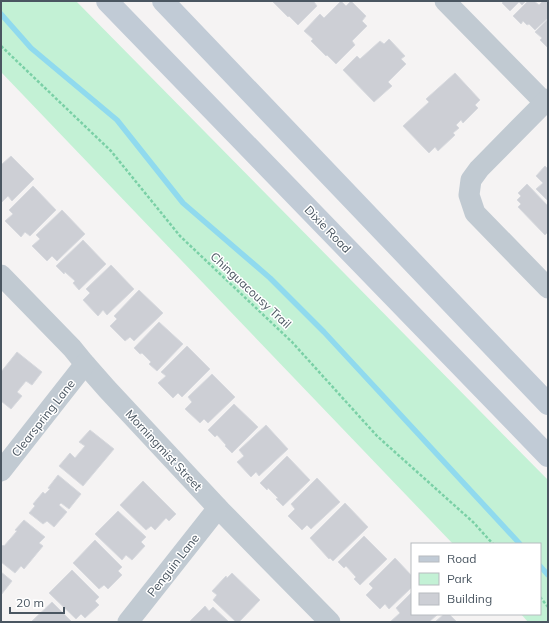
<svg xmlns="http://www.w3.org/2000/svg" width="549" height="623" viewBox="0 0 549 623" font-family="Mulish,sans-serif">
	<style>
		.green { fill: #c3f1d5 }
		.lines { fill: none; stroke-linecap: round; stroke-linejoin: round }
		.stream { stroke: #90daee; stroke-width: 5.5 }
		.building { fill: #cdcfd5; stroke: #d7d9de }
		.path { stroke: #7ad0a6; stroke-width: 2.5; stroke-dasharray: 3 2; stroke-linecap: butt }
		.street { stroke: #c1cad2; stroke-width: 21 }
		.secondary { stroke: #c1cbd6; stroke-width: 22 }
		.labels { text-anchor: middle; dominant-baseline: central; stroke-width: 3; stroke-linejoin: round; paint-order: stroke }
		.street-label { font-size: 12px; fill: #4a5661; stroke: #fff }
	</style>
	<rect width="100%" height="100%" fill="#f5f3f3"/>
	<polygon class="green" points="1,1 76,1 548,480 548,622 528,622 521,614 540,614 540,544 453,544 1,72"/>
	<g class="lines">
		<g class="stream">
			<polyline points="1,14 31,48 117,120 183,203 270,278 324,332 520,544"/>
			<polyline points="540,566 548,575"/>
		</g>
	</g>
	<g class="building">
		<polygon points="274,1 315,1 314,2 317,6 298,25 289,16 288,17 273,2"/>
		<polygon points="341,1 346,6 351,1 366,16 362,21 367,26 352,41 355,45 336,64 327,55 326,56 311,41 313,39 304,31 320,14 324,18"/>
		<polygon points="504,1 526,1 522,5 519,2 510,11 502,3"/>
		<polygon points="528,1 534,1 539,5 543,1 548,1 548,18 535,30 529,24 527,25 523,21 521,24 513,16"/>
		<polygon points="548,19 548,48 540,40 542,38 535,32"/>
		<polygon points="389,39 405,56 401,59 406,64 388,82 392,86 374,102 343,70 357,56 360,59 380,41 384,44"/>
		<polygon points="455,73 480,100 475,105 478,108 463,123 461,120 456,125 459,128 453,133 455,135 438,151 435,147 429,153 403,126 429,102 426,99"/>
		<polygon points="11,156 34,179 12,201 8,196 1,203 1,165"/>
		<polygon points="545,166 548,169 548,201 536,189 543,183 536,176"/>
		<polygon points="527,184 548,206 548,232 545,235 518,207 521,204 517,200 521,196 518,193"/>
		<polygon points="33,186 56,210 30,236 25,232 21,237 5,221 13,214 9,210"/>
		<polygon points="62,210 85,234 57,261 52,256 47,261 32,246 40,239 36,235"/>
		<polygon points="83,240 106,264 79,290 73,283 75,281 65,272 64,274 56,266"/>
		<polygon points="111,265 134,289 107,315 103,310 98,316 83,300 90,293 86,289"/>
		<polygon points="139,290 163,313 134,341 130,337 125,341 110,326 117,319 114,316"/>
		<polygon points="159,322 183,344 157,371 149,364 151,362 142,353 140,354 134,348"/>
		<polygon points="187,346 210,369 182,397 178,393 173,398 158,383 166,376 161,372"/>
		<polygon points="17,352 42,372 32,385 26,381 17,392 22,396 11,409 1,401 1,372"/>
		<polygon points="212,374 235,397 208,423 204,419 200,423 185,409 192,402 188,397"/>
		<polygon points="234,404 258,427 232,453 225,446 226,445 217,435 215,437 208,430"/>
		<polygon points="266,425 288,449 259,476 256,472 251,477 237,462 244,456 239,450"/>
		<polygon points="90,430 114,449 83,486 59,466 70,453 75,458 85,446 79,442"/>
		<polygon points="287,456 310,480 283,506 276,499 278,498 268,488 267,490 260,483"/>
		<polygon points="58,475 81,494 69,509 61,503 59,505 67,512 54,527 47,521 43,524 29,513 35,506 33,504 43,492 45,494 50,489 48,488"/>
		<polygon points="317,478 340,502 311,529 307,525 302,530 288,516 295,509 291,504"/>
		<polygon points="143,481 176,514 169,521 166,518 155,530 151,526 146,530 120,505"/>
		<polygon points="345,503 368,527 333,561 330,558 329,559 310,538"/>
		<polygon points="118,511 146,537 141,542 145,546 132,560 126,555 122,560 95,534"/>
		<polygon points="24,520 45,537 39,543 43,546 24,569 21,566 15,573 1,562 1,547 3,545 4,546 17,531 15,530"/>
		<polygon points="364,536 387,559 360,585 354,579 356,577 346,566 344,568 338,562"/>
		<polygon points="95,540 122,567 118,571 122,575 108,589 104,585 99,589 73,563"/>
		<polygon points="395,558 412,576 412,587 389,609 385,604 380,609 366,595 373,588 369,584"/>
		<polygon points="72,570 99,597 95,601 99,605 85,618 81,614 76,619 49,593"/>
		<polygon points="1,572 12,581 1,595"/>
		<polygon points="232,573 260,600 239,622 236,622 213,600 217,595 212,591 226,576 227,578"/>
		<polygon points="412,592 412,614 438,614 429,622 390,622 400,613 396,608"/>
		<polygon points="52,602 72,622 31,622"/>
		<polygon points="205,606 209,611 213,607 229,622 191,622 190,621"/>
		<polygon points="444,614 449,614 457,622 435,622"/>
	</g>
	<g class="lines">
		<g class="path">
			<polyline points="1,46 111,151 180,236 292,342 377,436 473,522 493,544"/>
			<polyline points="540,597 548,607"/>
		</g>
		<g class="street">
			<polyline points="445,1 544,102"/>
			<polyline points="548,99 479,169 471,180 469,195 475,213 548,288"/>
			<polyline points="1,275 72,348 85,364 107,389 218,508 330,622"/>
			<polyline points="1,471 85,364"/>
			<polyline points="128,622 218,508"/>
		</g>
		<g class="secondary">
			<polyline points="107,1 548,456"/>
			<polyline points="163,1 548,404"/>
		</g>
	</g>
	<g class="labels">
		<g class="street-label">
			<text transform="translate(328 229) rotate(46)">Dixie Road</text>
			<text transform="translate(251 290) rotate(43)">Chinguacousy Trail</text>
			<text transform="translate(43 418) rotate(-52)">Clearspring Lane</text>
			<text transform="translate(164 450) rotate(47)">Morningmist Street</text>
			<text transform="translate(173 565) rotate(-52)">Penguin Lane</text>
		</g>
	</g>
	<rect width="549" height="623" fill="none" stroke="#4a5661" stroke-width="4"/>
	<rect x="411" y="543" width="130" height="72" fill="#ffffff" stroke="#b7bbc0"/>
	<rect x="419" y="556" width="20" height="6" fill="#c1cbd6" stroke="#b7bbc0"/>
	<text x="447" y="563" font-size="12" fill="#4a5661">Road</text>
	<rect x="419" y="573" width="20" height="12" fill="#c3f1d5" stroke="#b7bbc0"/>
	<text x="447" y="583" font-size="12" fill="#4a5661">Park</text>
	<rect x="419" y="593" width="20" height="12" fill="#cdcfd5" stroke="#b7bbc0"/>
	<text x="447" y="603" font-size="12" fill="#4a5661">Building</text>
	<path d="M10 607v6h54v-6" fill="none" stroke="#4a5661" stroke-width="2"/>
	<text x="16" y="607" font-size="12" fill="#4a5661" stroke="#ffffff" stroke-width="3" paint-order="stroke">20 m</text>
</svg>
